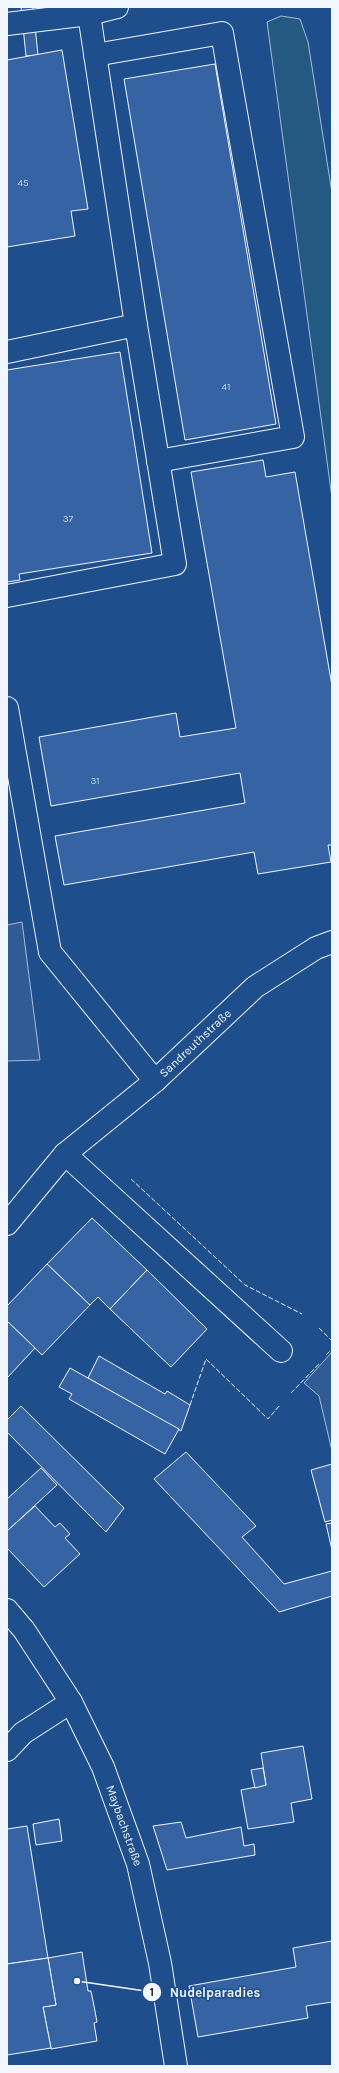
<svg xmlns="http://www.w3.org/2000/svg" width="339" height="2073" viewBox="0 0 339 2073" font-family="Karla,sans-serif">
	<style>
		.green { fill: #245a82; stroke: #a8bbd7 }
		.parking { fill: #305b95; stroke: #a8bbd7 }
		.building { fill: #3563a3; stroke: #f2f6ff }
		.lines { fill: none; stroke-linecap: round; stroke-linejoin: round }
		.minor-casing { stroke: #f2f6ff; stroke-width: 24 }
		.minor { stroke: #1f4e8c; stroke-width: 22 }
		.fence { stroke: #f2f6ff; stroke-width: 1; stroke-dasharray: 5 2; stroke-linecap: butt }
		.labels { text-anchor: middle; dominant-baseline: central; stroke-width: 3; stroke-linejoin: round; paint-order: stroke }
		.number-label { font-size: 10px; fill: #c3d1e8 }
		.street-label { font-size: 12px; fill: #f2f6ff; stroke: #1f4e8c }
		.leader { fill: none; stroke: #f2f6ff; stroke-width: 1.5 }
		.callout-dot { fill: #f2f6ff; stroke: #1f4e8c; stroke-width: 1.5 }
		.mark-label { font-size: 12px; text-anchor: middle; font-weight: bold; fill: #111 }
		.callout-label { font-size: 13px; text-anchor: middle; font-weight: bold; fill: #f2f6ff; stroke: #1f4e8c; stroke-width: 3; stroke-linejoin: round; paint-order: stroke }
	</style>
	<rect width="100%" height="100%" fill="#1f4e8c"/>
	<polygon class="green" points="281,16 300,19 308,42 332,193 332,498 267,22"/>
	<g class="parking">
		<polygon points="22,922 40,1060 7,1061 7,925"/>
		<polygon points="332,1352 332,1451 319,1396 304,1383"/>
	</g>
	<g class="building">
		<polygon points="21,7 33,7 38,55 26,56"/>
		<polygon points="62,50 88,209 71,211 75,236 7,247 7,60"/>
		<polygon points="215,64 276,424 185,440 124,79"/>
		<polygon points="120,352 152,553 19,574 20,580 7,582 7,370"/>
		<polygon points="263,460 266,477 295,472 332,686 332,845 328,845 331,862 258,874 254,852 64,885 55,836 245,803 240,773 51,806 39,737 176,713 180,737 236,728 191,472"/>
		<polygon points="92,1218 147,1270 110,1309 98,1297 90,1305 47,1264"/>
		<polygon points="47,1264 90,1305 42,1355 7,1321 7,1306"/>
		<polygon points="147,1270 207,1329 171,1367 110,1309"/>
		<polygon points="7,1321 35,1348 7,1378"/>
		<polygon points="99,1356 165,1394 167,1391 190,1405 181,1431 88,1378"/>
		<polygon points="70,1368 179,1429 165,1454 69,1399 72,1394 59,1387"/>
		<polygon points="21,1406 124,1508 106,1532 7,1432 7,1420"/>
		<polygon points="186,1452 256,1526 242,1537 284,1584 332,1571 332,1596 279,1612 154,1479"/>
		<polygon points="332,1464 332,1520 325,1522 311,1470"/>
		<polygon points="41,1468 57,1485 7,1531 7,1499"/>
		<polygon points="35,1506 55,1527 60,1523 70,1534 65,1538 80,1554 44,1587 7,1548 7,1531"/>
		<polygon points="332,1523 332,1550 326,1524"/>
		<polygon points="303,1746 312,1799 291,1803 294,1822 248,1829 241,1790 266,1785 261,1753"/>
		<polygon points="263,1768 266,1785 255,1788 251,1770"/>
		<polygon points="59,1819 62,1841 36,1845 33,1824"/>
		<polygon points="181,1822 186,1838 241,1827 244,1846 254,1844 255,1855 167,1870 153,1826"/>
		<polygon points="27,1826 48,1958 7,1964 7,1829"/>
		<polygon points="332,1941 332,2002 306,2006 308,2018 198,2037 189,1986 296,1967 293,1948"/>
		<polygon points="82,1952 88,1991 91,1991 94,2006 97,2022 94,2023 97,2041 51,2049 43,2007 56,2005 48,1958"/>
		<polygon points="48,1958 56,2005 43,2007 51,2048 7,2055 7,1964"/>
	</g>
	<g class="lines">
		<defs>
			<g id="minor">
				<polyline points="7,24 89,14 117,7"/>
				<polyline points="95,55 222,33 293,437 158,461"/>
				<polyline points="7,352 136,325"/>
				<polyline points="7,596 175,564 136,325 89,14"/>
				<polyline points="7,708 50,952 155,1081"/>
				<polyline points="65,1154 281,1351"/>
				<path id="s1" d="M 7,1224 L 65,1154 L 155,1081 L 255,987 L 316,948 L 332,942"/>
				<path id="s2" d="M 7,1610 L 24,1630 L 71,1702 L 103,1767 L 138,1864 L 160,1963 L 176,2066"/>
				<polyline points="7,1750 23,1733 71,1702"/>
			</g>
		</defs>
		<use href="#minor" class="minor-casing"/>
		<use href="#minor" class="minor"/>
		<g class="fence">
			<polyline points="131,1179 245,1285 302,1314"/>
			<polyline points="319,1328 332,1341"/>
			<polyline points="326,1355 332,1349"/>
			<polyline points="291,1393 319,1364"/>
			<polyline points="190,1405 206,1359 268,1419 280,1405"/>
		</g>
	</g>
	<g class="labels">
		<g class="number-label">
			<text x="23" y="183">45</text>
			<text x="226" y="387">41</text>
			<text x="68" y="519">37</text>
			<text x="95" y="781">31</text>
		</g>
		<g class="street-label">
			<text stroke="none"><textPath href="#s1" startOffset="262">Sandreuthstraße</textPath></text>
			<text stroke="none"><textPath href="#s2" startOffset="247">Maybachstraße</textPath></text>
		</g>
	</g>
	<path class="leader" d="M77 1981L152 1992"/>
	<g class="callout-dot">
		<circle cx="77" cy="1981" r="4"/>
		<circle cx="152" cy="1992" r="10"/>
	</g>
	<g class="mark-label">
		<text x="152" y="1996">1</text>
	</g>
	<g class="callout-label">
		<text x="215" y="1997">Nudelparadies</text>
	</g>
	<rect width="339" height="2073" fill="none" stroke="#f2f6ff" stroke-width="16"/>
</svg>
